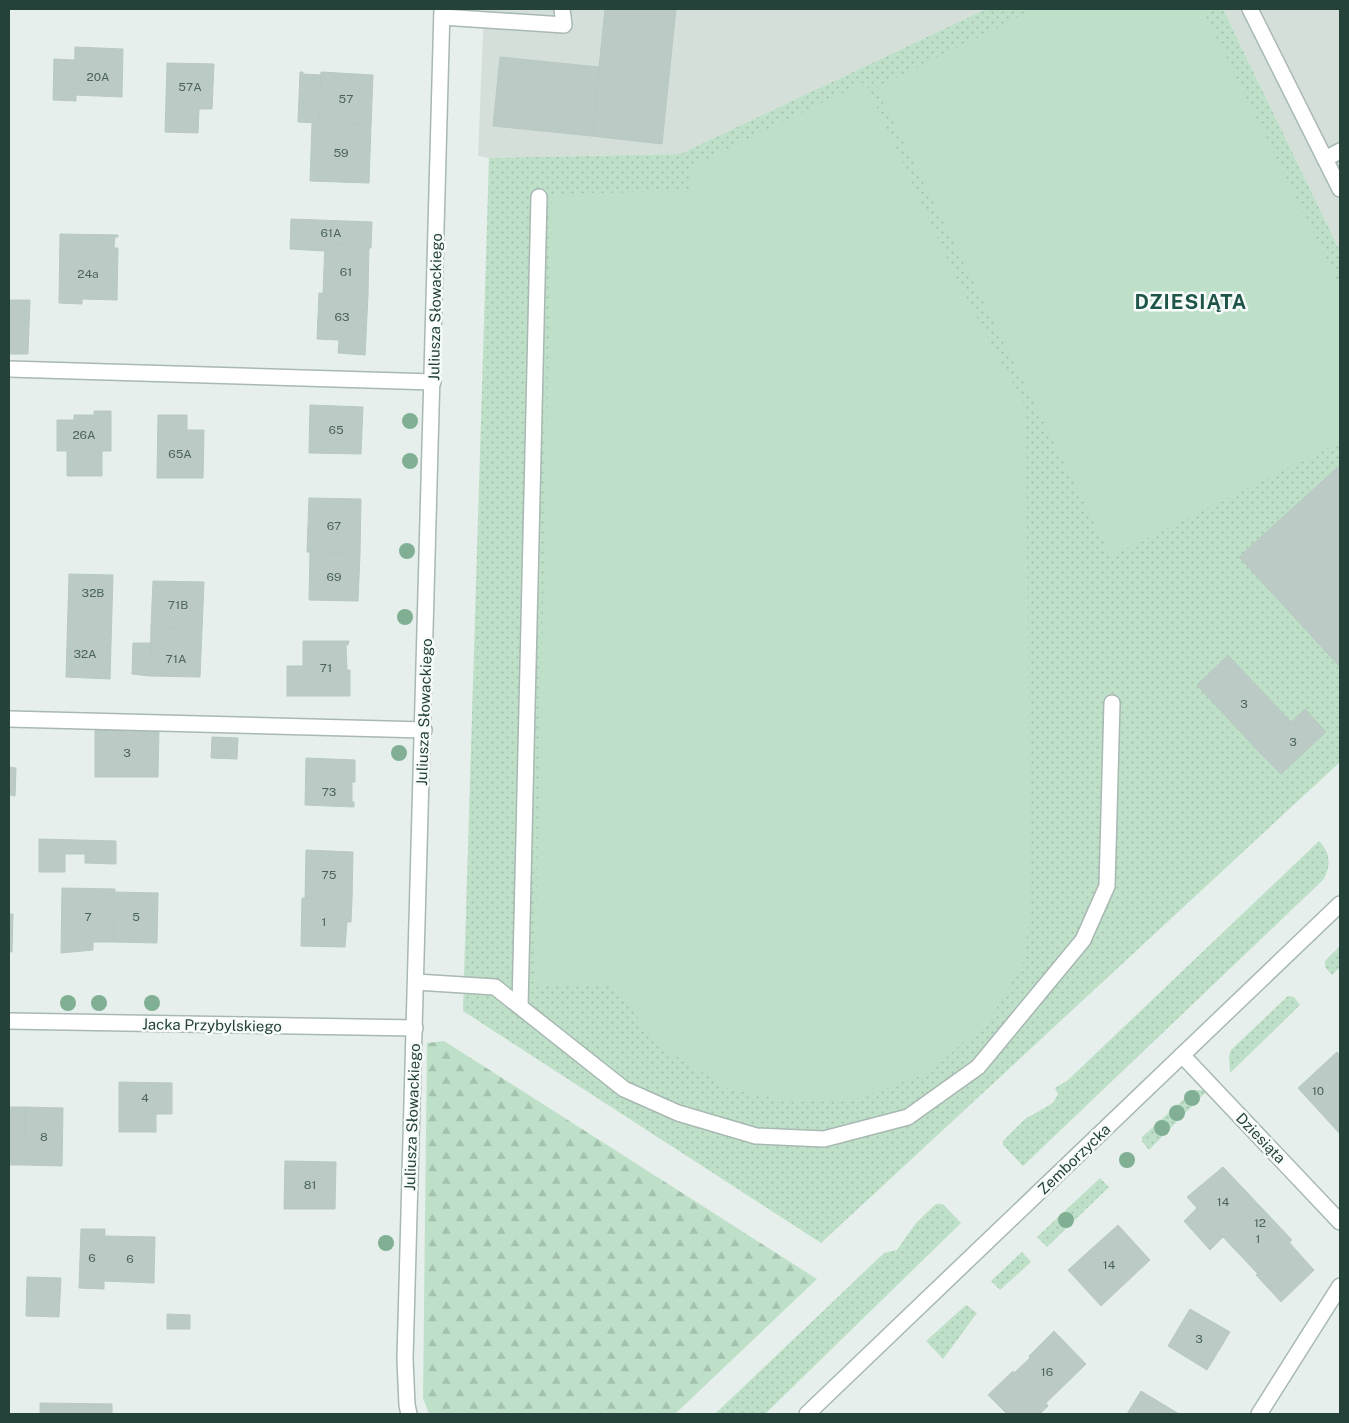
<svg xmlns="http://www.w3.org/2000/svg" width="1349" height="1423" viewBox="0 0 1349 1423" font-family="'Public Sans',sans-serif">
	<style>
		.built { fill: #d4dfda }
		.grass { fill: url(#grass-dots) }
		.forest { fill: url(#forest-firs) }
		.garden { fill: #bfe0c8 }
		.building { fill: #bbcac4; stroke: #b8c9c2 }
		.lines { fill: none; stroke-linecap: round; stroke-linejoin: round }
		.minor-casing { stroke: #a8b8b2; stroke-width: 18 }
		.minor { stroke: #fff; stroke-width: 15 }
		.tree { fill: #80af93 }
		.labels { text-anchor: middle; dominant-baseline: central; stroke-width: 5; stroke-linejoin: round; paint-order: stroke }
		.number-label { font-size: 12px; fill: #4a645c }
		.street-label { font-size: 15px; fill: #24423a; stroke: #f7fbf9 }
		.district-label { font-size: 20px; font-weight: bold; letter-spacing: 1px; fill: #1f5548; stroke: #f7fbf9 }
	</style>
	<defs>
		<pattern id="grass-dots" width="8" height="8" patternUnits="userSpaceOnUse" patternTransform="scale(1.25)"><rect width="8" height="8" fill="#bfe0c8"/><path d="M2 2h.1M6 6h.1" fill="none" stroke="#a4c1ad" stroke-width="1.8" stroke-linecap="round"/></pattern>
		<pattern id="forest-firs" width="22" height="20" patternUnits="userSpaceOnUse" patternTransform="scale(1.25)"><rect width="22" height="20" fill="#bfe0c8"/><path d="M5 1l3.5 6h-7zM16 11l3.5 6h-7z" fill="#a4c1ad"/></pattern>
	</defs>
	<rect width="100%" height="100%" fill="#e6efeb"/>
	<g class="built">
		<polygon points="484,9 986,9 680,154 489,158 478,156"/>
		<polygon points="1223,9 1340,9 1340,251"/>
	</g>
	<g class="grass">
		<polygon points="986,9 1223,9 1340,251 1340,762 821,1243 463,1011 489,158 680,154"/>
		<path d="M 1319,841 C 1330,852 1332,866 1323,880 L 1023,1166 L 1003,1145 L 1003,1141 L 1025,1119 L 1053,1103 L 1058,1094 L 1055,1088 L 1068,1080 Z"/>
		<polygon points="1340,946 1340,967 1332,975 1325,967 1325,961"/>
		<polygon points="1288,996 1294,997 1300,1005 1230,1073 1229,1056 1231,1050"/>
		<polygon points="1194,1090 1208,1090 1149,1150 1142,1141 1142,1137"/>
		<polygon points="1100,1178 1109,1187 1047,1247 1037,1237"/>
		<polygon points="936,1204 943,1204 961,1223 765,1414 715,1414 884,1253 897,1250 916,1223"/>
		<polygon points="1022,1252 1031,1262 1000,1290 991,1281"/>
		<polygon points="966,1305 977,1313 943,1359 926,1341"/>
	</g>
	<polygon class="forest" points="444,1041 817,1279 675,1414 429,1414 423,1398 427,1043"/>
	<g class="garden">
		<polygon points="1035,9 1202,9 1340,286 1340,442 1111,556 876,88"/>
		<polygon points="865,82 959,284 1026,408 1030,911 1025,959 990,1019 928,1073 859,1098 794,1102 729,1089 660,1046 613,986 535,986 552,194 690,191 690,167"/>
	</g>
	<g class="building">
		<polygon points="605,9 676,9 662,144 592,136"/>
		<polygon points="75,47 123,49 122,97 74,95"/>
		<polygon points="500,57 599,67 592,136 493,126"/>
		<polygon points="54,59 74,60 74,95 76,95 76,101 53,100"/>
		<polygon points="167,63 214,64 212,109 199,109 198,133 165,132"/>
		<polygon points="300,72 303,72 303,74 321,75 319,123 298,122"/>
		<polygon points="321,72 373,75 371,125 319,123"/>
		<polygon points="312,123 371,125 369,183 310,181"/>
		<polygon points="291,219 372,222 371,248 369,248 369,245 325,244 324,251 290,249"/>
		<polygon points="60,234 118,235 118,237 115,237 114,248 118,248 117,300 82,299 82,304 59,303"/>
		<polygon points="325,244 369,245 368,295 323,293"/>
		<polygon points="319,293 368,295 365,355 338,353 339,340 317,339"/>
		<polygon points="9,300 30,300 28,354 9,354"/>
		<polygon points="310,405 363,407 361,454 309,453"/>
		<polygon points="94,411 111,411 111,451 102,451 102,476 67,476 67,451 57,451 57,420 74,420 74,415 94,415"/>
		<polygon points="158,415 187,415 187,430 204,430 203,478 157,478"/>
		<polygon points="1340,465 1340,667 1239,557"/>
		<polygon points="309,498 361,499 360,554 307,552"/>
		<polygon points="310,552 360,554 358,601 309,600"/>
		<polygon points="69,574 113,575 110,679 66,677"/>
		<polygon points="153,581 204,582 202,630 151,627"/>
		<polygon points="151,627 202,630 200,677 150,676"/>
		<polygon points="303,641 349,641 348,645 346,645 347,670 350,670 350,696 306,696 306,666 303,666"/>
		<polygon points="133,643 151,643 150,676 132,674"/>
		<polygon points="1228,655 1291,722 1259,752 1197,685"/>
		<rect x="287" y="666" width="19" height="30"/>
		<polygon points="1305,709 1326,732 1281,774 1259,752"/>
		<polygon points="95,727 159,728 158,777 95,777"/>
		<polygon points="212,737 238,738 237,759 211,758"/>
		<polygon points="306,758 355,760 355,782 352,782 352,802 354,802 354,807 305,805"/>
		<polygon points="9,767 16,768 15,796 9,795"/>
		<polygon points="39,839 116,841 116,864 85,863 85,854 65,854 65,872 39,872"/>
		<polygon points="306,850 353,852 352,900 305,899"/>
		<polygon points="62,888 115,889 114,942 93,942 93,950 61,953"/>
		<polygon points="115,892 158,893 157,943 114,942"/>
		<polygon points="302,898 352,900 351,922 347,922 345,947 301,946"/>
		<polygon points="9,914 13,914 12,952 9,952"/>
		<polygon points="1337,1052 1340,1055 1340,1134 1298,1088"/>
		<polygon points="119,1082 172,1083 172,1114 119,1114"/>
		<polygon points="9,1107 25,1107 24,1165 9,1165"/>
		<polygon points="25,1107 63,1108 62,1166 24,1165"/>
		<rect x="119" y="1114" width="37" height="18"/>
		<polygon points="285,1161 336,1162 335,1209 284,1209"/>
		<polygon points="1223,1167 1259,1205 1223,1237 1187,1197"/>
		<polygon points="1259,1205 1292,1240 1257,1273 1223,1237"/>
		<polygon points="1197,1208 1223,1237 1210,1250 1184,1221"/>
		<polygon points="1118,1225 1150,1260 1101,1306 1068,1270"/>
		<polygon points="81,1229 105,1229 104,1289 79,1288"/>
		<polygon points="105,1236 155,1237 154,1283 104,1281"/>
		<polygon points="1289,1242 1303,1258 1269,1289 1256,1275"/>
		<polygon points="1303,1258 1314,1270 1281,1302 1269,1289"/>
		<polygon points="27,1277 61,1278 59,1317 26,1316"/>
		<polygon points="1190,1309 1230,1332 1207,1370 1168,1346"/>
		<polygon points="167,1314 190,1315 190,1329 167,1329"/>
		<polygon points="1054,1331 1086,1364 1046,1403 1048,1406 1040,1414 1007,1414 988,1395 1013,1371 1014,1373 1030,1358 1029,1356"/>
		<polygon points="1141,1391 1179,1414 1127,1414"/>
		<polygon points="40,1403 112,1404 112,1414 40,1414"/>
	</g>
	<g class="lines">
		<defs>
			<g id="minor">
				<polyline points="1250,9 1340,189"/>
				<polyline points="442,17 564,25 562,9"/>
				<polyline points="1325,159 1340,151"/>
				<polyline points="9,369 433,382"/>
				<polyline points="9,719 424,730"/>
				<polyline points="416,982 495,987 624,1089 678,1113 756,1136 824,1139 908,1117 978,1067 1083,940 1107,886 1112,703"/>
				<polyline points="520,1006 539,197"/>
				<polyline points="9,1021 415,1028"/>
				<polyline points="1182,1055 1340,1222"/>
				<polyline points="409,1414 407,1405 405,1359 442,9"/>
				<polyline points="807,1414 1340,904"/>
				<polyline points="1259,1414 1340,1286"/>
			</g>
		</defs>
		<use href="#minor" class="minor-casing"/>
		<use href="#minor" class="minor"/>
	</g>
	<g class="tree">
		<circle cx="410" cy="421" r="8"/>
		<circle cx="410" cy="461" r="8"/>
		<circle cx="407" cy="551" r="8"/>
		<circle cx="405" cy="617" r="8"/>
		<circle cx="399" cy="753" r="8"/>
		<circle cx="68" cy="1003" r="8"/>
		<circle cx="99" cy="1003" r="8"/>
		<circle cx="152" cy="1003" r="8"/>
		<circle cx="1192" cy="1098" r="8"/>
		<circle cx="1177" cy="1113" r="8"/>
		<circle cx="1162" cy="1128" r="8"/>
		<circle cx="1127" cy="1160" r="8"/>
		<circle cx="1066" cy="1220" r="8"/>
		<circle cx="386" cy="1243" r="8"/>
	</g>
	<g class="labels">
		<g class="number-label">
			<text x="98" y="77">20A</text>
			<text x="190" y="87">57A</text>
			<text x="346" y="99">57</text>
			<text x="341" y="153">59</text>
			<text x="331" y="233">61A</text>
			<text x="346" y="272">61</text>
			<text x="88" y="274">24a</text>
			<text x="342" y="317">63</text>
			<text x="336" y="430">65</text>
			<text x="84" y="435">26A</text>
			<text x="180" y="454">65A</text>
			<text x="334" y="526">67</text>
			<text x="334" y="577">69</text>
			<text x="93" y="593">32B</text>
			<text x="178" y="605">71B</text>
			<text x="85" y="654">32A</text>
			<text x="176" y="659">71A</text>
			<text x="326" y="668">71</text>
			<text x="1244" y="704">3</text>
			<text x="1293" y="742">3</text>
			<text x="127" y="753">3</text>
			<text x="329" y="792">73</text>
			<text x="329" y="875">75</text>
			<text x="88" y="917">7</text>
			<text x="136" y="917">5</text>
			<text x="324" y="922">1</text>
			<text x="1318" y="1091">10</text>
			<text x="145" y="1098">4</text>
			<text x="44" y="1137">8</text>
			<text x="310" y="1185">81</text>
			<text x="1223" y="1202">14</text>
			<text x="1260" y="1223">12</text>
			<text x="1258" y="1239">1</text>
			<text x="92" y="1258">6</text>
			<text x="130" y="1259">6</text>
			<text x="1109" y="1265">14</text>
			<text x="1199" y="1339">3</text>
			<text x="1047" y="1372">16</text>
		</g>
		<g class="street-label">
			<text transform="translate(435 307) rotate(-89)">Juliusza Słowackiego</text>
			<text transform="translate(424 712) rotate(-88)">Juliusza Słowackiego</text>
			<text transform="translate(212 1025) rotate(1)">Jacka Przybylskiego</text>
			<text transform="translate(412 1117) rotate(-88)">Juliusza Słowackiego</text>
			<text transform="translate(1261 1138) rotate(46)">Dziesiąta</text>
			<text transform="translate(1074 1159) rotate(-44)">Zemborzycka</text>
		</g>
		<g class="district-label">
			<text x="1191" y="302">DZIESIĄTA</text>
		</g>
	</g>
	<rect width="1349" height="1423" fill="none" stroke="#24423a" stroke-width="20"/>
</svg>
